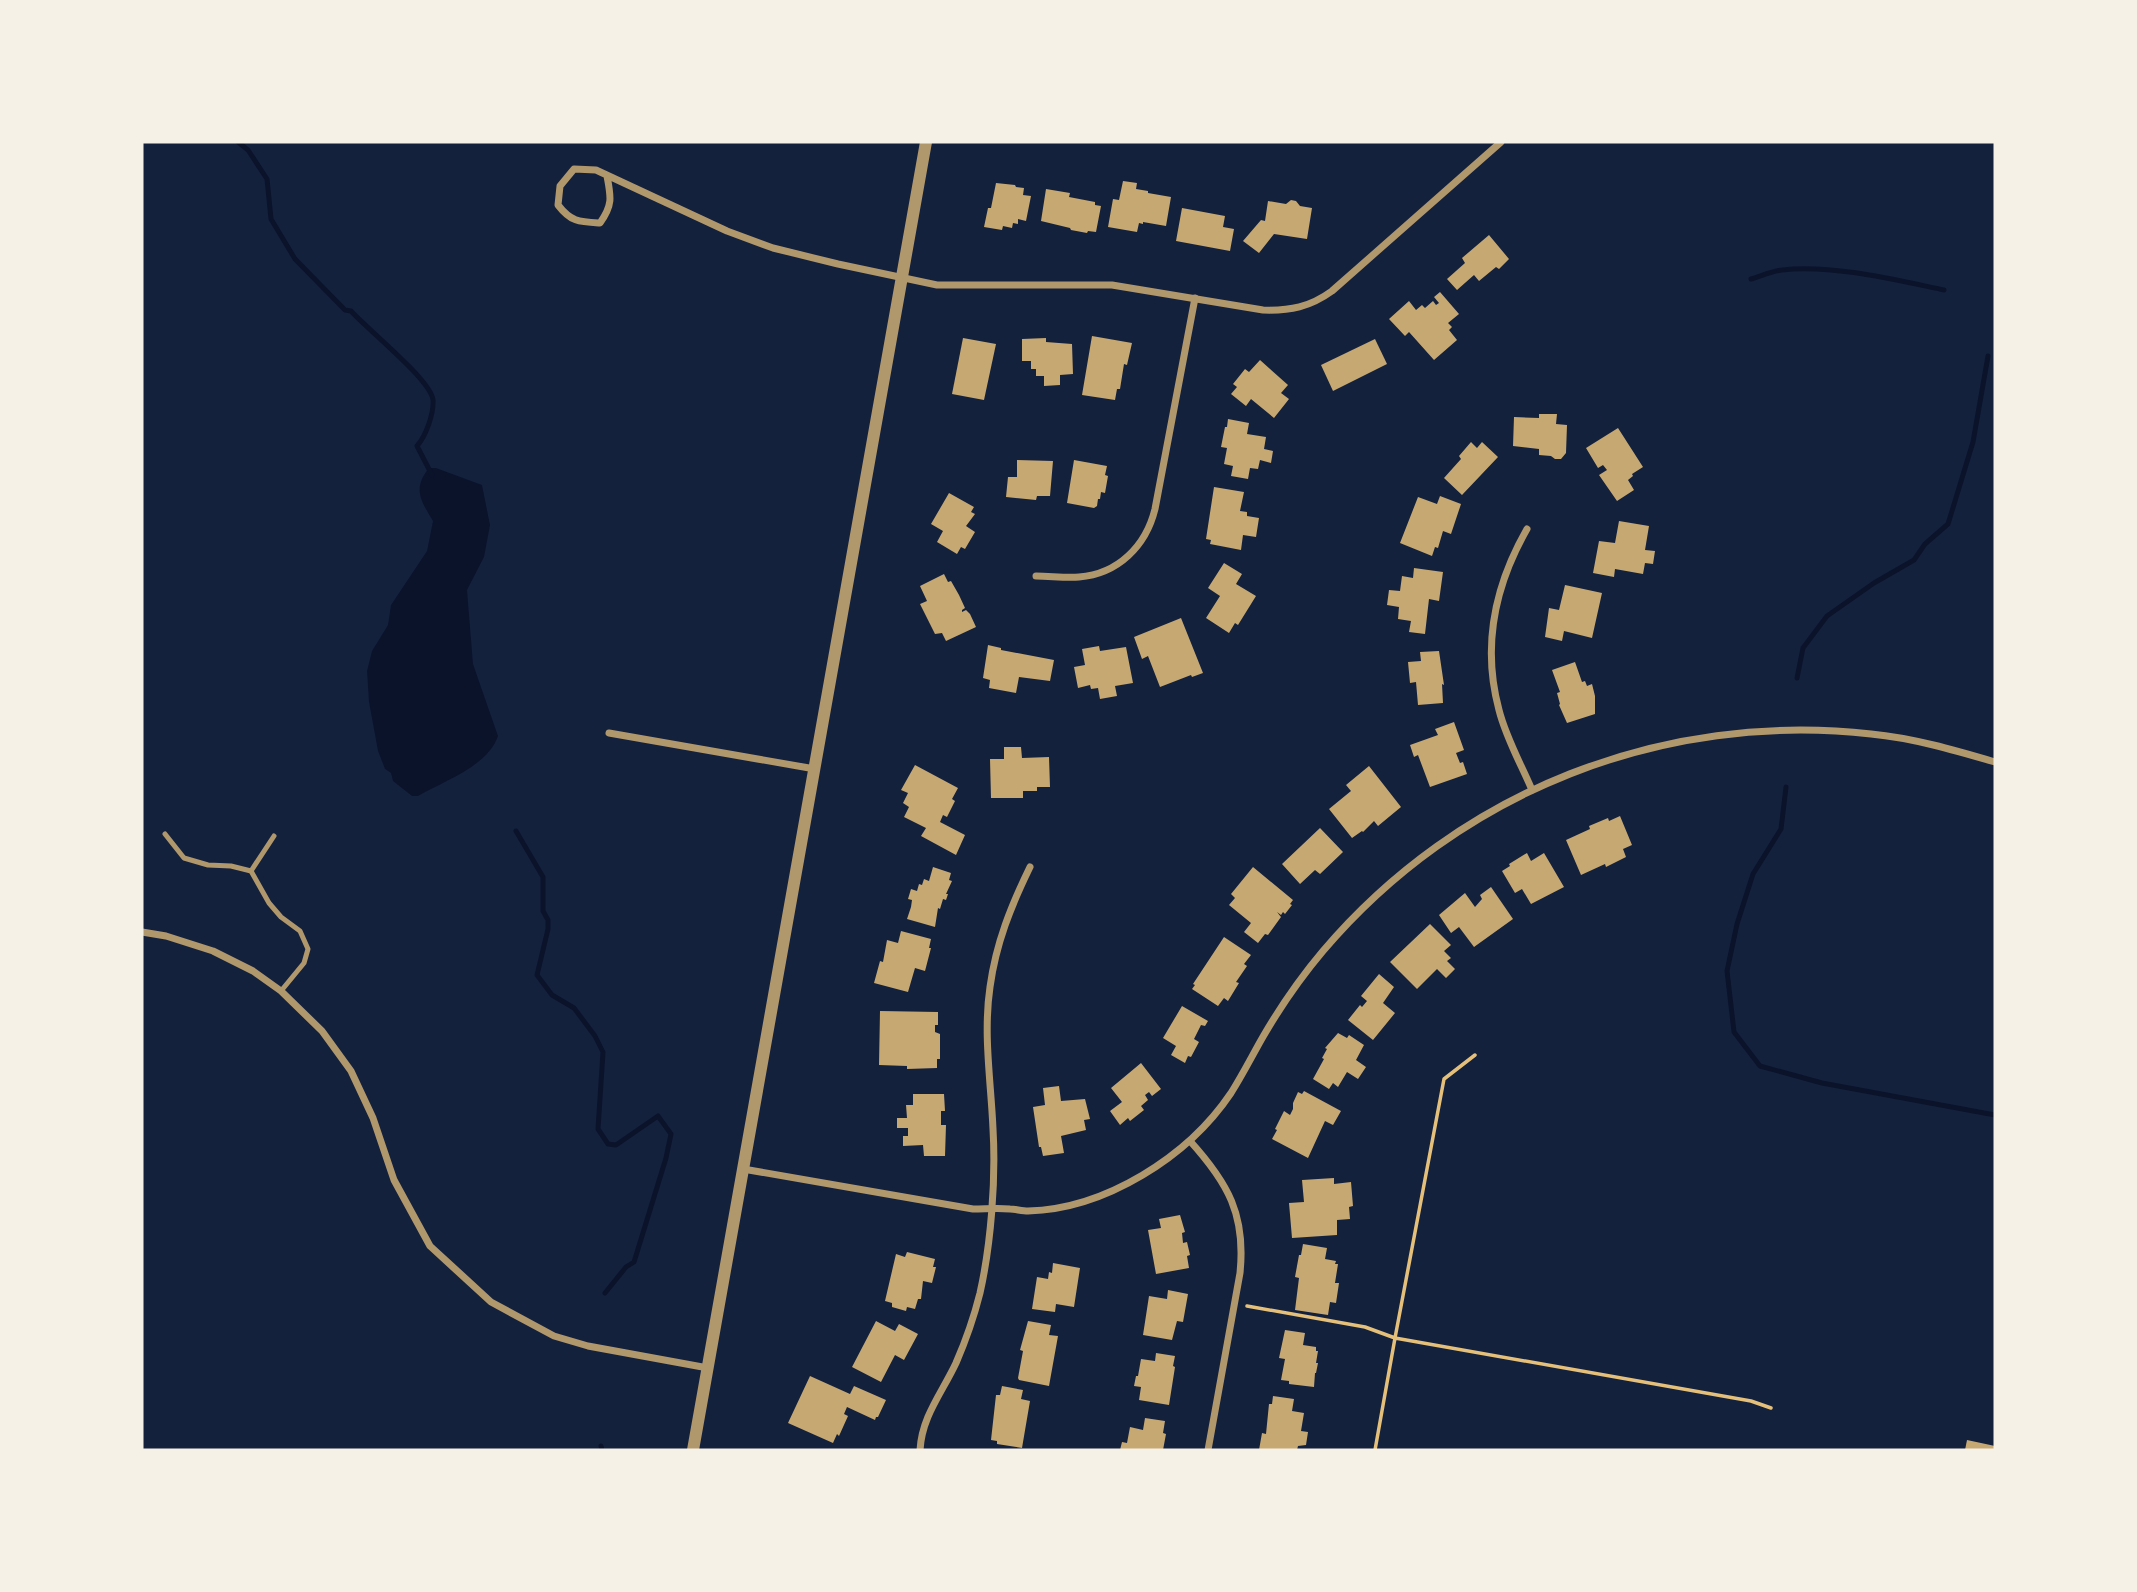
<svg xmlns="http://www.w3.org/2000/svg" width="2137" height="1592" viewBox="0 0 2137 1592" font-family="Cabin,sans-serif">
	<style>
		.water { fill: #0b132b }
		.lines { fill: none; stroke-linecap: round; stroke-linejoin: round }
		.stream { stroke: #0b132b; stroke-width: 5 }
		.building { fill: #c6a872 }
		.path { stroke: #e5c07b; stroke-width: 3.5 }
		.service { stroke: #b1986c; stroke-width: 5 }
		.minor { stroke: #b1986c; stroke-width: 7 }
		.tertiary { stroke: #b1986c; stroke-width: 12 }
	</style>
	<rect width="100%" height="100%" fill="#14213d"/>
	<path class="water" d="M 429,468 L 436,468 L 482,485 L 490,525 L 484,557 L 467,590 L 473,664 L 498,736 C 488,766 444,781 418,796 L 412,796 L 393,781 L 391,773 L 385,769 L 378,751 L 369,702 L 367,671 L 372,651 L 388,625 L 391,605 L 427,551 L 433,521 C 421,501 412,489 429,468 Z"/>
	<g class="lines">
		<g class="stream">
			<path d="M 238,142 L 248,150 L 267,179 L 271,219 L 295,259 L 345,310 L 351,311 C 367,329 431,380 433,400 C 434,413 426,436 417,446 L 432,475"/>
			<path d="M 1751,279 C 1761,276 1772,271 1782,270 C 1831,264 1896,280 1944,290"/>
			<polyline points="1797,678 1803,648 1827,616 1874,583 1914,560 1925,544 1948,524 1973,442 1988,356"/>
			<polyline points="1786,787 1781,829 1753,874 1737,924 1727,971 1734,1032 1760,1066 1822,1083 1995,1115"/>
			<polyline points="516,831 543,877 543,911 548,920 548,929 537,975 552,995 574,1008 595,1036 603,1052 598,1129 608,1144 616,1145 658,1116 671,1134 666,1158 634,1262 626,1267 605,1293"/>
			<polyline points="601,1446 602,1450"/>
		</g>
	</g>
	<g class="building">
		<polygon points="1123,181 1137,183 1136,189 1148,191 1148,193 1171,197 1166,226 1143,222 1143,224 1139,223 1137,232 1108,227 1113,199 1119,200"/>
		<polygon points="996,183 1015,185 1016,187 1024,188 1023,195 1031,196 1026,221 1018,219 1018,224 1013,223 1012,228 1003,226 1002,230 984,227 988,208 991,208"/>
		<polygon points="1046,189 1070,193 1069,197 1095,202 1095,205 1101,206 1096,232 1088,231 1087,233 1071,230 1070,228 1041,221"/>
		<polygon points="1291,200 1296,201 1300,206 1312,208 1307,239 1274,234 1259,253 1243,241 1261,220 1265,221 1268,201 1286,204"/>
		<polygon points="1182,208 1225,216 1223,227 1234,229 1230,251 1176,241"/>
		<polygon points="1489,235 1509,259 1499,269 1496,267 1479,281 1474,275 1457,290 1447,279 1465,263 1462,258"/>
		<polygon points="1440,292 1459,314 1448,323 1452,327 1449,330 1457,340 1434,360 1409,332 1405,336 1389,319 1409,301 1416,310 1422,305 1425,308 1433,301 1436,305 1439,303 1434,297"/>
		<polygon points="1092,336 1132,343 1127,365 1124,364 1120,389 1117,389 1115,400 1082,395"/>
		<polygon points="963,338 996,344 984,400 952,394"/>
		<polygon points="1046,338 1046,342 1072,344 1073,374 1060,375 1060,385 1044,386 1044,376 1036,376 1036,369 1031,369 1031,361 1022,361 1022,339"/>
		<polygon points="1375,339 1387,364 1333,391 1321,365"/>
		<polygon points="1260,360 1288,385 1281,393 1289,399 1274,418 1251,399 1246,406 1231,394 1237,387 1233,384 1245,369 1249,372"/>
		<polygon points="1539,414 1557,414 1556,424 1567,425 1566,453 1561,459 1555,459 1551,456 1539,455 1539,449 1513,446 1514,417 1539,418"/>
		<polygon points="1228,419 1249,423 1247,434 1266,437 1264,449 1273,451 1271,463 1260,460 1258,469 1250,468 1248,479 1231,476 1233,466 1224,464 1227,448 1221,447 1225,427 1227,427"/>
		<polygon points="1618,428 1643,467 1632,474 1633,476 1628,480 1634,490 1617,501 1599,475 1607,470 1603,465 1598,468 1586,448"/>
		<polygon points="1471,442 1477,448 1482,442 1498,457 1462,495 1444,478 1461,459 1459,456"/>
		<polygon points="1017,460 1053,461 1050,496 1037,496 1036,500 1006,497 1008,477 1017,477"/>
		<polygon points="1074,460 1107,466 1105,475 1108,476 1105,493 1101,492 1100,499 1098,499 1097,506 1094,508 1067,503"/>
		<polygon points="1214,487 1244,492 1240,511 1247,512 1247,516 1259,518 1256,537 1243,535 1241,550 1210,544 1211,540 1206,539"/>
		<polygon points="949,493 974,507 971,512 975,514 966,526 975,532 965,549 961,547 957,554 937,542 943,531 931,524"/>
		<polygon points="1440,496 1461,504 1451,534 1443,531 1438,548 1435,547 1432,556 1400,543 1418,497 1437,504"/>
		<polygon points="1619,521 1649,526 1645,550 1655,551 1653,564 1645,563 1643,574 1615,569 1614,577 1593,573 1599,541 1615,543"/>
		<polygon points="1224,563 1242,574 1236,584 1256,596 1238,625 1235,623 1229,633 1206,618 1220,596 1208,588"/>
		<polygon points="1414,568 1443,572 1439,601 1429,599 1425,634 1409,632 1411,621 1398,619 1399,607 1387,605 1389,590 1400,591 1402,576 1413,578"/>
		<polygon points="944,574 948,582 951,581 959,595 965,608 962,610 962,612 966,610 970,614 976,627 946,641 942,633 935,634 920,604 927,601 920,586"/>
		<polygon points="1565,585 1602,593 1592,638 1564,631 1562,641 1545,637 1549,608 1559,610"/>
		<polygon points="1181,618 1203,673 1192,677 1191,675 1160,687 1148,656 1142,659 1134,637"/>
		<polygon points="988,645 1001,648 1001,650 1054,660 1050,681 1019,677 1016,693 989,688 990,680 983,678"/>
		<polygon points="1099,646 1100,651 1126,647 1133,683 1115,686 1117,696 1100,699 1098,688 1091,689 1090,685 1078,688 1074,667 1085,665 1082,649"/>
		<polygon points="1439,651 1444,685 1442,684 1443,703 1418,705 1416,682 1410,683 1408,662 1421,661 1420,652"/>
		<polygon points="1575,662 1582,682 1585,681 1587,686 1592,684 1595,696 1595,714 1567,723 1559,705 1560,704 1557,693 1560,692 1552,670"/>
		<polygon points="1454,722 1464,750 1456,753 1460,763 1463,762 1467,774 1430,787 1418,755 1414,757 1410,745 1438,735 1435,729"/>
		<polygon points="1004,747 1021,747 1022,758 1049,757 1050,787 1037,787 1037,791 1023,791 1023,798 991,798 990,759 1004,759"/>
		<polygon points="915,765 958,788 952,799 955,801 947,817 943,815 940,822 965,835 956,855 921,836 926,828 904,817 909,807 903,803 908,793 901,790"/>
		<polygon points="1369,766 1401,807 1378,826 1374,821 1363,832 1362,831 1352,838 1329,809 1351,791 1346,785"/>
		<polygon points="1620,816 1632,845 1623,849 1626,857 1606,867 1605,864 1581,875 1566,840 1590,829 1589,826 1608,818 1609,821"/>
		<polygon points="1320,828 1343,852 1320,874 1315,870 1300,884 1282,864"/>
		<polygon points="1527,853 1531,861 1544,853 1564,887 1531,904 1522,889 1515,893 1502,871 1510,866 1509,864"/>
		<polygon points="933,867 951,873 949,880 952,881 946,894 948,894 946,900 943,899 940,909 938,908 935,927 907,919 911,907 912,900 908,899 911,889 917,891 919,884 922,885 924,879 929,881"/>
		<polygon points="1253,867 1293,900 1290,904 1292,905 1285,914 1283,912 1281,915 1277,912 1281,917 1268,935 1265,934 1258,943 1244,932 1251,923 1229,905 1235,898 1231,894"/>
		<polygon points="1491,887 1513,919 1474,947 1459,927 1451,933 1439,915 1465,893 1475,907 1482,899 1480,895"/>
		<polygon points="1430,924 1451,945 1444,951 1451,958 1447,961 1455,969 1446,978 1437,969 1417,989 1390,962"/>
		<polygon points="901,931 931,939 929,948 931,948 925,971 915,968 908,992 874,983 880,961 883,962 887,940 898,943"/>
		<polygon points="1224,937 1251,955 1244,964 1247,966 1236,982 1239,983 1228,1001 1224,998 1218,1006 1192,989 1195,985 1193,984"/>
		<polygon points="1379,974 1394,987 1383,1003 1395,1013 1373,1040 1348,1020 1360,1005 1362,1007 1367,1001 1361,996"/>
		<polygon points="1182,1006 1208,1021 1205,1026 1201,1025 1194,1039 1199,1042 1191,1057 1188,1056 1185,1063 1171,1055 1176,1046 1163,1038"/>
		<polygon points="880,1011 938,1012 938,1025 935,1025 935,1032 940,1034 940,1059 937,1059 937,1068 907,1069 907,1066 879,1065"/>
		<polygon points="1338,1033 1347,1038 1349,1035 1364,1045 1356,1060 1366,1067 1358,1079 1347,1072 1338,1087 1333,1083 1329,1089 1313,1079 1324,1059 1322,1058 1327,1049 1325,1048"/>
		<polygon points="1141,1063 1161,1089 1152,1096 1149,1092 1145,1095 1148,1100 1141,1106 1144,1110 1130,1121 1128,1118 1120,1125 1110,1111 1122,1102 1111,1088"/>
		<polygon points="1059,1086 1061,1101 1085,1099 1090,1119 1084,1120 1086,1130 1061,1136 1064,1153 1043,1156 1041,1147 1039,1147 1033,1107 1045,1105 1043,1088"/>
		<polygon points="1304,1091 1341,1111 1333,1125 1325,1121 1308,1158 1272,1139 1277,1130 1275,1129 1284,1111 1290,1115 1293,1109 1293,1103 1298,1092 1302,1094"/>
		<polygon points="913,1094 944,1094 945,1111 941,1111 941,1125 946,1125 945,1156 924,1156 923,1145 903,1146 903,1136 908,1136 908,1128 897,1128 897,1118 907,1118 906,1105 913,1105"/>
		<polygon points="1334,1178 1334,1184 1351,1182 1353,1206 1349,1207 1350,1219 1337,1220 1337,1235 1292,1238 1289,1203 1304,1202 1302,1180"/>
		<polygon points="1180,1215 1185,1232 1182,1233 1183,1243 1187,1242 1190,1255 1187,1256 1189,1268 1156,1274 1148,1230 1161,1228 1159,1219"/>
		<polygon points="1303,1244 1327,1248 1325,1259 1336,1261 1335,1264 1338,1264 1335,1283 1339,1283 1336,1303 1330,1302 1328,1315 1295,1310 1299,1278 1295,1277 1299,1255 1301,1255"/>
		<polygon points="907,1252 935,1259 933,1267 936,1267 932,1283 923,1281 921,1299 918,1299 915,1309 907,1307 906,1311 892,1307 892,1303 885,1301 896,1254 905,1257"/>
		<polygon points="1053,1263 1080,1268 1074,1307 1056,1304 1055,1312 1032,1309 1037,1277 1048,1279 1049,1272 1052,1273"/>
		<polygon points="1168,1290 1188,1294 1183,1322 1177,1321 1172,1340 1143,1335 1149,1296 1167,1299"/>
		<polygon points="876,1321 895,1331 899,1324 918,1334 904,1360 895,1355 881,1382 852,1367"/>
		<polygon points="1028,1321 1051,1325 1049,1335 1058,1336 1049,1386 1019,1380 1018,1378 1023,1351 1020,1350"/>
		<polygon points="1285,1330 1305,1333 1303,1345 1316,1347 1316,1351 1318,1351 1316,1363 1318,1363 1316,1373 1315,1373 1314,1387 1289,1384 1289,1381 1281,1380 1285,1359 1279,1358"/>
		<polygon points="1156,1353 1175,1356 1173,1366 1175,1367 1169,1405 1139,1400 1141,1387 1134,1386 1136,1376 1138,1376 1141,1359 1155,1361"/>
		<polygon points="810,1376 850,1394 854,1386 886,1400 878,1417 876,1417 875,1420 847,1407 844,1414 848,1416 839,1436 837,1434 833,1443 788,1423"/>
		<polygon points="1002,1386 1023,1390 1021,1399 1030,1401 1022,1448 997,1444 997,1441 991,1440 996,1395 1000,1395"/>
		<polygon points="1273,1396 1294,1399 1292,1411 1304,1413 1301,1431 1308,1432 1306,1445 1298,1446 1297,1450 1259,1450 1262,1433 1266,1434 1269,1404 1272,1404"/>
		<polygon points="1145,1418 1165,1421 1163,1433 1166,1434 1163,1450 1120,1450 1122,1442 1127,1443 1130,1427 1143,1430"/>
		<polygon points="1967,1440 1995,1446 1995,1450 1965,1450"/>
	</g>
	<g class="lines">
		<g class="path">
			<polyline points="1247,1306 1365,1327 1395,1338 1444,1079 1475,1055"/>
			<polyline points="1375,1450 1395,1338 1751,1401 1771,1408"/>
		</g>
		<g class="service">
			<polyline points="165,834 184,858 208,865 231,866 251,871 269,903 281,917 300,931 308,949 304,963 281,991"/>
			<polyline points="251,871 274,836"/>
		</g>
		<g class="minor">
			<path d="M 607,176 C 611,197 613,205 600,223 C 579,222 571,222 558,205 L 560,186 L 574,169 L 596,170 L 727,231 L 773,248 L 838,264 L 937,285 L 1112,285 L 1263,310 C 1290,311 1310,307 1332,291 L 1501,142"/>
			<path d="M 1527,529 C 1495,585 1482,647 1499,710 C 1506,738 1521,764 1532,790"/>
			<path d="M 1036,576 C 1050,576 1065,578 1079,577 C 1118,574 1146,546 1155,509 L 1195,298"/>
			<polyline points="609,733 815,769"/>
			<polyline points="142,932 166,936 213,951 253,971 281,991 322,1031 351,1071 373,1118 394,1180 430,1246 491,1302 554,1336 588,1346 708,1368"/>
			<path d="M 1190,1141 C 1228,1183 1246,1215 1240,1273 L 1208,1450"/>
			<path d="M 743,1169 L 973,1209 C 985,1209 998,1208 1010,1209 C 1015,1209 1022,1211 1028,1211 C 1105,1209 1188,1157 1231,1093 C 1243,1074 1253,1054 1264,1035 C 1281,1006 1301,977 1323,951 C 1459,791 1663,711 1871,734 C 1913,738 1954,750 1995,762"/>
			<path d="M 920,1450 C 922,1416 942,1393 956,1363 C 966,1340 974,1317 980,1293 C 991,1244 996,1179 993,1129 C 991,1082 983,1034 990,987 C 996,943 1011,906 1030,867"/>
		</g>
		<polyline class="tertiary" points="693,1450 926,142"/>
	</g>
	<rect width="2137" height="1592" fill="none" stroke="#f6f1e7" stroke-width="287"/>
</svg>
